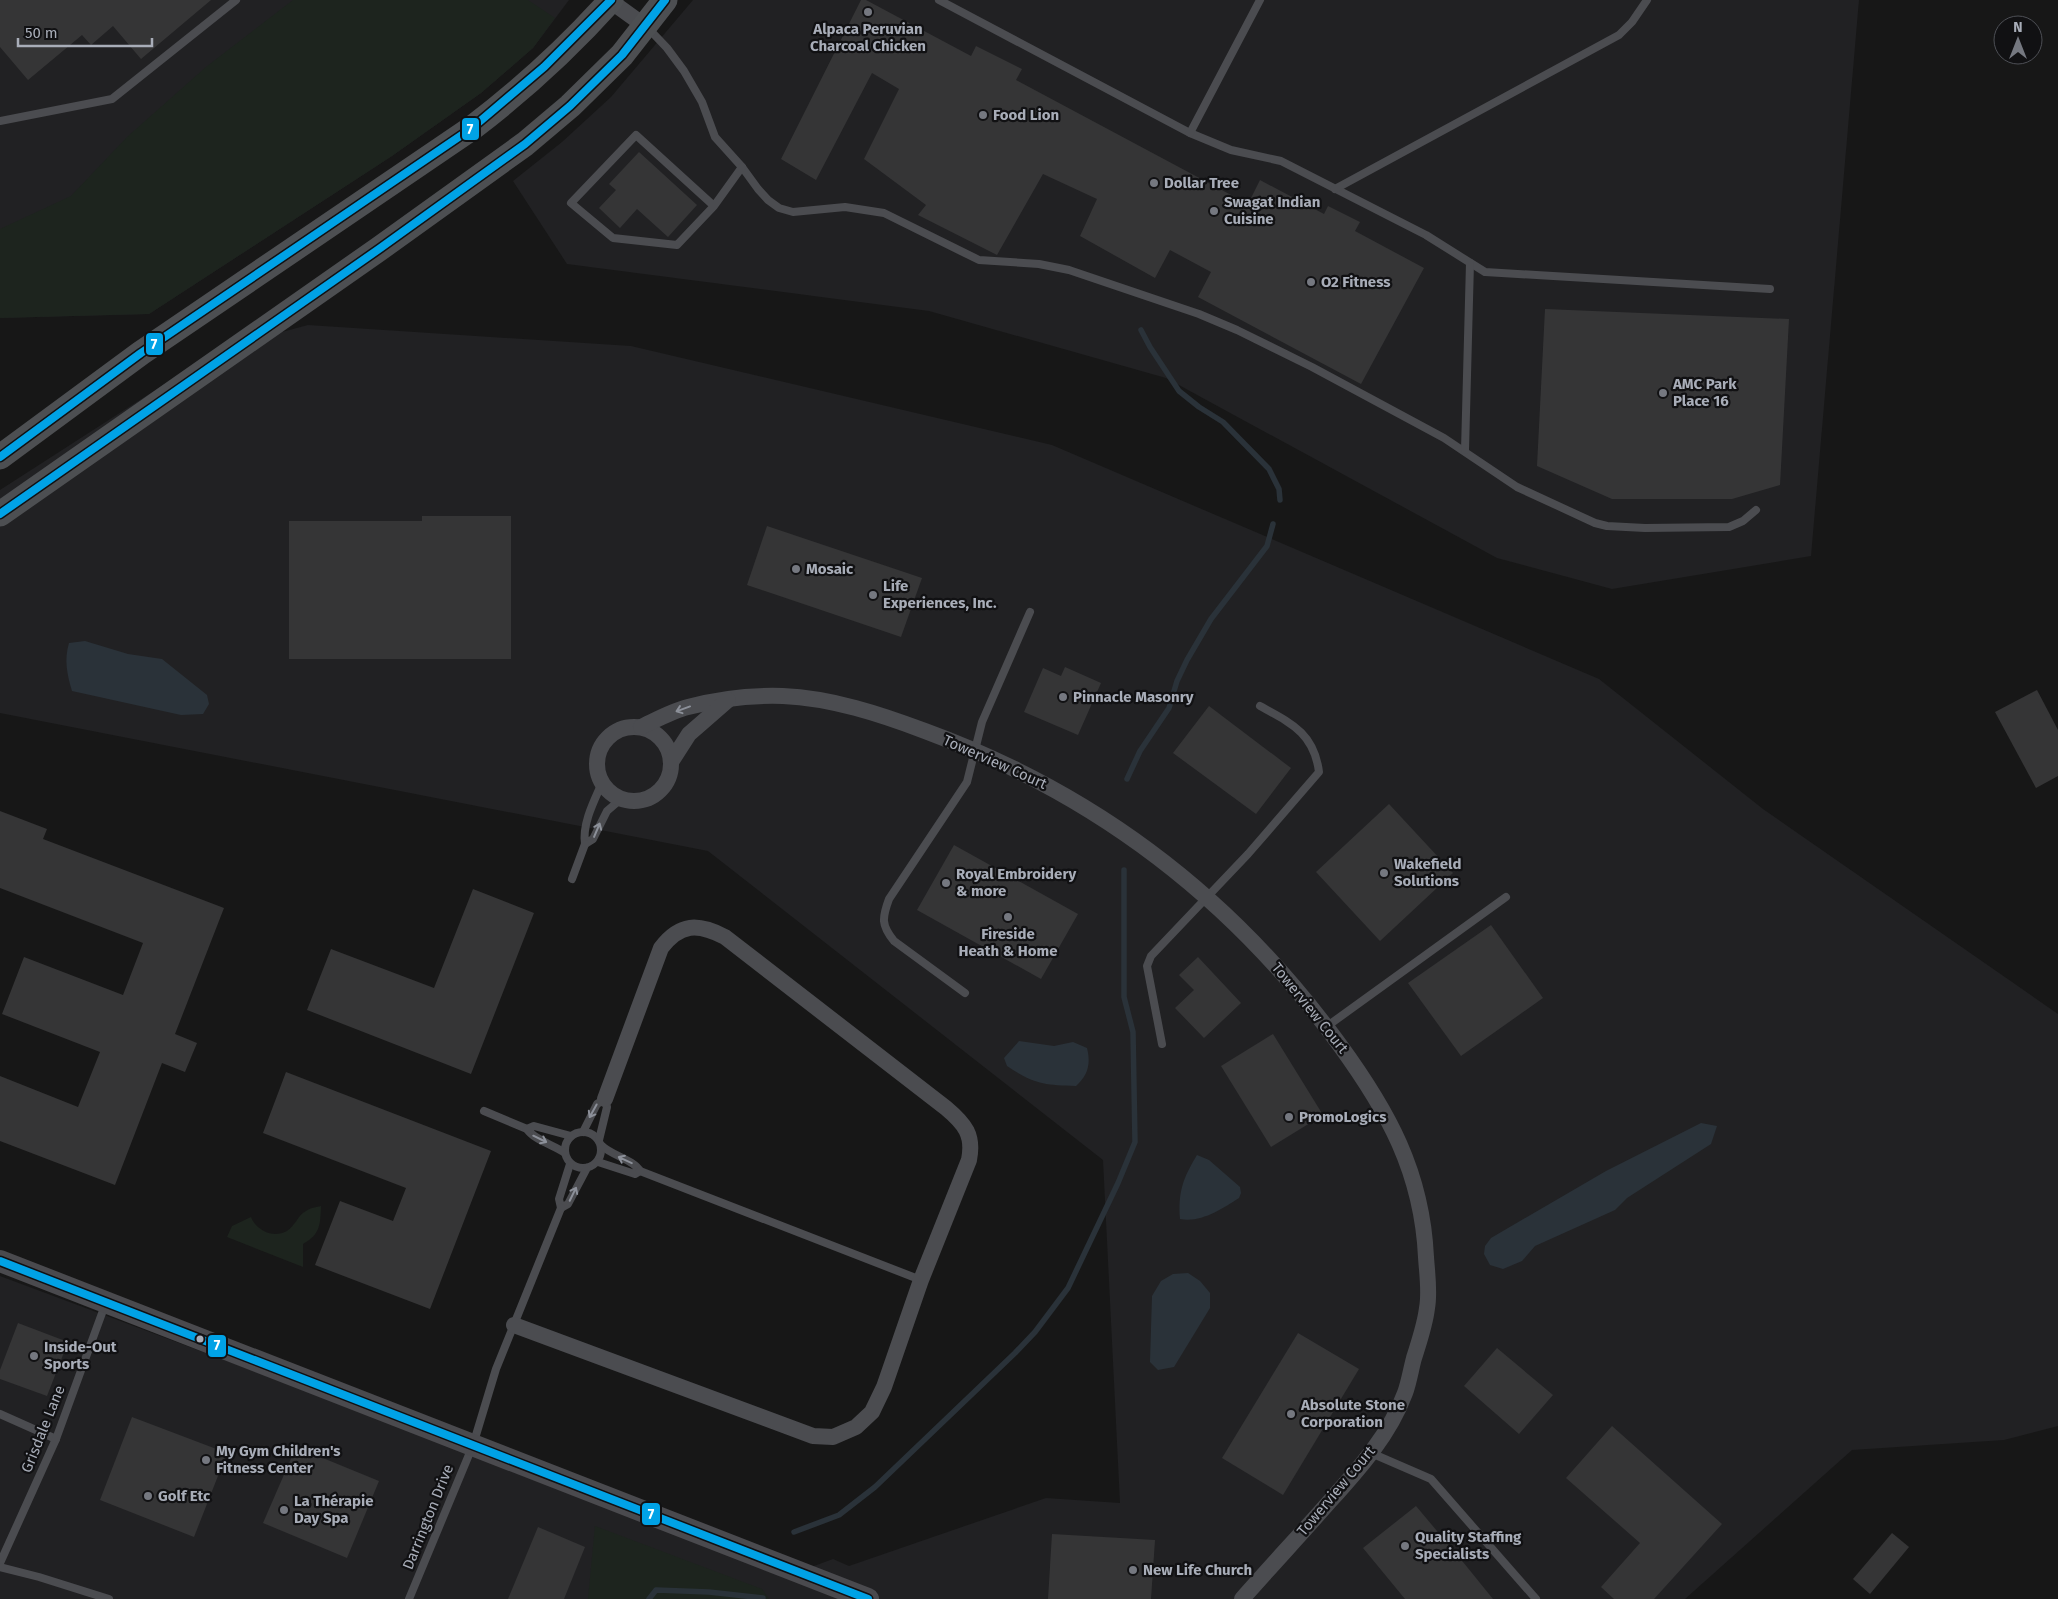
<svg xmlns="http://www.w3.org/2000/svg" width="2058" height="1599" viewBox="0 0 2058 1599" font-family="'Fira Sans',sans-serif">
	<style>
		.built { fill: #212123 }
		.green { fill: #1d241e }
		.water { fill: #2a3239 }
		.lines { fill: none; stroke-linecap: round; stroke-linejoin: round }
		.stream { stroke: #2a3239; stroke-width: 5.5 }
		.building { fill: #353536 }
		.lane { stroke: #4b4c50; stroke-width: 8 }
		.street { stroke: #4b4c50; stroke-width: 16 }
		.secondary { stroke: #4a4a4e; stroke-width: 22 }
		.primary { stroke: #4d4f52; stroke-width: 25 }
		.bus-1-casing { stroke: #111113; stroke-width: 11 }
		.bus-1 { stroke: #00a2e6; stroke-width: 8 }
		.oneway { stroke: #8c9099 }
		.poi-dot { fill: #757880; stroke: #111113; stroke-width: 2 }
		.bus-dot { fill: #a8adb8; stroke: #111113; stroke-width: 2 }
		.labels { text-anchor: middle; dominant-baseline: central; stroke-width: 4.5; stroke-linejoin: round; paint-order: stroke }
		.poi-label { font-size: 15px; font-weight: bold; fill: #a8adb8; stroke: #111113; text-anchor: start }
		.street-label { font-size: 15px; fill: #a8adb8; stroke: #111113 }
		.line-badge { stroke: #111113; stroke-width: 2 }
		.badge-label { font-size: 14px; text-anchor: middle; font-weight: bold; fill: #fff }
	</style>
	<rect width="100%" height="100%" fill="#171717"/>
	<g class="built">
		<polygon points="0,0 569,0 533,48 481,93 392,156 149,314 0,318"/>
		<polygon points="693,0 1859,0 1811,556 1612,589 1497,558 1166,378 929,311 567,264 513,181 562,142 611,97"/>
		<polygon points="308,325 631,346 1052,445 1599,679 1763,809 2058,1014 2058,1426 2004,1440 1852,1450 1685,1599 0,1599 0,1276 795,1573 833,1559 849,1566 1046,1498 1120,1503 1103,1160 708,851 0,713 0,490 219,349"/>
	</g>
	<g class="green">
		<polygon points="293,0 528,0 555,18 533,48 481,93 392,156 149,314 0,318 0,229 71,196 127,137 206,67"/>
		<path d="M 321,1206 C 320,1224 321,1234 303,1244 L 303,1267 L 227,1237 L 232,1226 L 251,1217 C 256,1230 273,1239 287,1231 C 295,1226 298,1215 306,1211 C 310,1208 317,1207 321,1206 Z"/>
		<polygon points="595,1526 762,1589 769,1599 588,1599"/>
	</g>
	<g class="water">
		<path d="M 85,641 L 128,654 L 162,659 L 207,695 L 209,704 L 203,714 L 181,715 L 72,691 C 67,674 64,660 69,643 Z"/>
		<path d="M 1019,1041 L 1054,1046 L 1073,1042 L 1087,1048 C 1091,1064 1088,1075 1076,1086 C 1044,1085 1034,1084 1007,1066 L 1004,1058 Z"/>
		<polygon points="1701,1123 1717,1126 1711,1144 1627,1198 1615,1210 1535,1246 1522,1261 1503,1269 1490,1265 1484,1254 1485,1246 1491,1238 1606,1171"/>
		<path d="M 1197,1155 L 1209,1160 L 1240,1187 L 1241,1193 L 1239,1198 C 1222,1209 1201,1223 1180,1219 C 1178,1192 1183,1178 1197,1155 Z"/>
		<polygon points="1188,1273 1200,1281 1210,1293 1210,1308 1174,1367 1158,1370 1150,1362 1152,1296 1161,1281 1173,1274"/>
	</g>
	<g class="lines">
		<g class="stream">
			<polyline points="1141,330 1150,347 1179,391 1199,407 1223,422 1269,469 1279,489 1280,500"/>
			<polyline points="1127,779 1140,751 1169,708 1177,681 1187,660 1211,619 1267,546 1273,524"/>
			<polyline points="794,1532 839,1515 875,1487 1015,1353 1035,1332 1068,1288 1118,1183 1135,1142 1133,1032 1124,997 1124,870"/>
			<polyline points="649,1599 656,1590 709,1592 763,1598"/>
		</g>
	</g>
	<g class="building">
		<polygon points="0,0 211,0 141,59 113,26 91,45 82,35 28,80 0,47"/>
		<polygon points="861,0 866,0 971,56 976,46 1022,69 1016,80 1248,204 1260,180 1324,214 1328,206 1360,222 1355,231 1424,268 1361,384 1198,297 1211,272 1170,250 1155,278 1080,236 1097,199 1043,174 997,255 918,215 926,205 864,159 899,89 872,73 816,180 781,159"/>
		<polygon points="639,152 697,205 668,237 637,209 620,228 599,208 616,190 609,184"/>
		<polygon points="1545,309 1789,319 1780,485 1732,499 1612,499 1537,466"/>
		<polygon points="422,516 511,516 511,659 289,659 289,521 422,521"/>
		<polygon points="767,526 922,578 901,637 747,585"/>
		<polygon points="1065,667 1101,683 1078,735 1024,712 1043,668 1061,676"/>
		<polygon points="2037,690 2058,730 2058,776 2036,788 1995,712"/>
		<polygon points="1209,706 1291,768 1256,814 1173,753"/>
		<polygon points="1389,804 1453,873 1380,941 1316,872"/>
		<polygon points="0,811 47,829 43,839 224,908 175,1034 197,1043 185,1072 162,1063 115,1185 0,1141 0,1076 78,1107 100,1052 2,1014 24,957 123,995 143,943 0,888"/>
		<polygon points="954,845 1078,914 1041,979 917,910"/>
		<polygon points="473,889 534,913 471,1074 307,1010 331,949 434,988"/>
		<polygon points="1491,925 1543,998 1461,1056 1408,983"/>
		<polygon points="1198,957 1241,1003 1204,1038 1175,1008 1194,990 1179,975"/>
		<polygon points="1273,1034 1323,1115 1271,1147 1221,1066"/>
		<polygon points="286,1072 491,1151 430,1309 315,1265 340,1201 393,1221 406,1188 263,1133"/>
		<polygon points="18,1323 68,1342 47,1396 0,1379 0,1370"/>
		<polygon points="1298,1333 1359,1369 1283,1495 1222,1458"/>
		<polygon points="1497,1348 1553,1395 1519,1434 1464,1386"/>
		<polygon points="132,1417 227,1453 194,1537 100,1500"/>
		<polygon points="1612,1426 1722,1524 1654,1599 1614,1599 1601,1587 1640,1543 1566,1478"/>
		<polygon points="296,1447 379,1481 347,1558 263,1523"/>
		<polygon points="1416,1506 1463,1562 1493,1599 1405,1599 1363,1548"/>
		<polygon points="538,1527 585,1547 564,1599 508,1599"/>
		<polygon points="1892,1533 1909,1547 1870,1594 1853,1579"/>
		<polygon points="1052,1534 1155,1540 1151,1599 1048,1599"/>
	</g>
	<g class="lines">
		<g class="lane">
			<polyline points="939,0 1190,133 1231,150 1281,161 1426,235 1485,272 1770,289"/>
			<polyline points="647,27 667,48 684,71 702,102 715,137 742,167 758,189 768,200 779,208 793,212 845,207 884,213 979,260 1039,264 1069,270 1199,314 1237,330 1312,367 1444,438 1517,487 1595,523 1607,526 1645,528 1729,527 1743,521 1756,510"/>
			<polyline points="0,121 112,99 236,0"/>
			<polyline points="1190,133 1260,0"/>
			<polyline points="1335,189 1619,35 1632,22 1647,0"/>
			<polyline points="714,206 677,245 613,238 571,203 636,135 714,206 742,167"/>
			<polyline points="1465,450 1470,263"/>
			<path d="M 602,783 C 594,801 582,824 585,844 L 593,839 L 607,811 L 621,799"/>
			<polyline points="572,879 585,844"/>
			<path d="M 965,993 L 894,941 C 881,925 882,918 889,899 L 967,782 L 982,722 L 1030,612"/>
			<polyline points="1326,1027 1506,897"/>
			<path d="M 1162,1044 L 1147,966 L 1151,956 L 1248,854 L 1319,772 C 1314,733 1291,723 1260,706"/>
			<polyline points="484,1111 527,1129"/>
			<circle cx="583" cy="1150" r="18"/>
			<polyline points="583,1132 597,1104 605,1099 607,1107 599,1140"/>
			<path d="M 565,1153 C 554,1145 534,1140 527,1129 L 534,1126 L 571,1136"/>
			<path d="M 598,1162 L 635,1174 L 640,1171 C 633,1159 612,1156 601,1145"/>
			<polyline points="570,1164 559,1199 561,1208 568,1204 587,1168"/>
			<polyline points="640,1171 921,1280"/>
			<polyline points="0,1414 56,1439"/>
			<polyline points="1371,1453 1431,1479 1536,1599"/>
			<polyline points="0,1563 56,1439 105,1305"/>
			<polyline points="0,1567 39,1577 109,1599"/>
			<polyline points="409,1599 473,1445 496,1369 561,1208"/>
		</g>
		<g class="street">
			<polyline points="609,0 645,26"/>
			<circle cx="634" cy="764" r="37"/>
			<path d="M 641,727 C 656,720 672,711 688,707 C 718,699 752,695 783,696 C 831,698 880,714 925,731 C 1095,793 1232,897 1339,1044 C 1388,1111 1422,1172 1426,1257 C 1427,1273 1430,1292 1427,1308 C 1425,1325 1419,1342 1414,1358 C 1411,1369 1409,1382 1405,1393 C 1390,1434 1359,1469 1330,1501 C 1301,1534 1271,1566 1242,1599"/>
			<polyline points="671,762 689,734 728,700"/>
			<path d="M 514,1325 L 813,1436 L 833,1437 L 856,1427 L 872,1412 L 884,1387 L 921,1280 L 969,1160 C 974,1135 965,1124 946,1108 L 725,937 C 698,923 680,923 661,948 L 605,1099"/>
		</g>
		<polyline class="secondary" points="0,1261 868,1599"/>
		<g class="primary">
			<path d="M 0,457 L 141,353 L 472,128 C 522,90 569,47 611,0"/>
			<polyline points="0,514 379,249 525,144 570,106 622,55 665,0"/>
		</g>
		<defs>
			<g id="bus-1">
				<polyline points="0,457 141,353 472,128 544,67 611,0"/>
				<polyline points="0,514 379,249 525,144 570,106 622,55 665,0"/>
				<polyline points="0,1261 868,1599"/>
			</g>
		</defs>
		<use href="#bus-1" class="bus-1-casing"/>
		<use href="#bus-1" class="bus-1"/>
	</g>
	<defs><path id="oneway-shaft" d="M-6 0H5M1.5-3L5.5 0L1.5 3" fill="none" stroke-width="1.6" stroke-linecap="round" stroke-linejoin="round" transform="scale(1.25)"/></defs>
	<g class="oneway">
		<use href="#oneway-shaft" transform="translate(683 709) rotate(160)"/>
		<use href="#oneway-shaft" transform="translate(597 830) rotate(-67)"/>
		<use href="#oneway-shaft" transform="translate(593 1111) rotate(119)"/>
		<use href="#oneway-shaft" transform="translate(540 1139) rotate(26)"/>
		<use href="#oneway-shaft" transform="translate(625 1160) rotate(-155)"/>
		<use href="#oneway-shaft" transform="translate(573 1194) rotate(-64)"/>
	</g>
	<g class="poi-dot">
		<circle cx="868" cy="12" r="5"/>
		<circle cx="983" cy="115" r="5"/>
		<circle cx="1154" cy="183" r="5"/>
		<circle cx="1214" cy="211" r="5"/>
		<circle cx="1311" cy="282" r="5"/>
		<circle cx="1663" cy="393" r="5"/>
		<circle cx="796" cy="569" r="5"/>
		<circle cx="873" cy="595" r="5"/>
		<circle cx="1063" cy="697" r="5"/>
		<circle cx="1384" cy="873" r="5"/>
		<circle cx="946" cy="883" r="5"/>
		<circle cx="1008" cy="917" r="5"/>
		<circle cx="1289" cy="1117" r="5"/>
		<circle cx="34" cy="1356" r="5"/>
		<circle cx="1291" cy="1414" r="5"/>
		<circle cx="206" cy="1460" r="5"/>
		<circle cx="148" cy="1496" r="5"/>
		<circle cx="284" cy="1510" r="5"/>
		<circle cx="1405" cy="1546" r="5"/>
		<circle cx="1133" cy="1570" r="5"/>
	</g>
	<circle class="bus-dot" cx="200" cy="1339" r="4.5"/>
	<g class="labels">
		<g class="poi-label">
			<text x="868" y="29" text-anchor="middle">Alpaca Peruvian<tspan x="868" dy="17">Charcoal Chicken</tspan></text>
			<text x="993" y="115">Food Lion</text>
			<text x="1164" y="183">Dollar Tree</text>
			<text x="1224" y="202">Swagat Indian<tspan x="1224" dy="17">Cuisine</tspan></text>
			<text x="1321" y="282">O2 Fitness</text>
			<text x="1673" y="384">AMC Park<tspan x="1673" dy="17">Place 16</tspan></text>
			<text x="806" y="569">Mosaic</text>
			<text x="883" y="586">Life<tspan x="883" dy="17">Experiences, Inc.</tspan></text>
			<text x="1073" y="697">Pinnacle Masonry</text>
			<text x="1394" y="864">Wakefield<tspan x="1394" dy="17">Solutions</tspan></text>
			<text x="956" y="874">Royal Embroidery<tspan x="956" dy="17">&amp; more</tspan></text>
			<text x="1008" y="934" text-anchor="middle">Fireside<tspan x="1008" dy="17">Heath &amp; Home</tspan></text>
			<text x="1299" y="1117">PromoLogics</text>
			<text x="44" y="1347">Inside-Out<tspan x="44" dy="17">Sports</tspan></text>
			<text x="1301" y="1405">Absolute Stone<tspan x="1301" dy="17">Corporation</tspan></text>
			<text x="216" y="1451">My Gym Children's<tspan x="216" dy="17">Fitness Center</tspan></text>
			<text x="158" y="1496">Golf Etc</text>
			<text x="294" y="1501">La Thérapie<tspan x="294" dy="17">Day Spa</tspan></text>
			<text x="1415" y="1537">Quality Staffing<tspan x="1415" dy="17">Specialists</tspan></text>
			<text x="1143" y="1570">New Life Church</text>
		</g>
		<g class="street-label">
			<text transform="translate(995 762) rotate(24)">Towerview Court</text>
			<text transform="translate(1310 1008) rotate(51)">Towerview Court</text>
			<text transform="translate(43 1429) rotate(-68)">Grisdale Lane</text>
			<text transform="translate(1336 1491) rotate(-50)">Towerview Court</text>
			<text transform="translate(428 1517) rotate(-68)">Darrington Drive</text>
		</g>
	</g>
	<g class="line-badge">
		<rect x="461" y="117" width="19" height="24" rx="5" fill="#00a2e6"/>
		<rect x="145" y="332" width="19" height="24" rx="5" fill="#00a2e6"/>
		<rect x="207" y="1334" width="20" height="24" rx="5" fill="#00a2e6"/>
		<rect x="641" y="1502" width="20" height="24" rx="5" fill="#00a2e6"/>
	</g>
	<g class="badge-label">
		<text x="470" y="134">7</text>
		<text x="154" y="349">7</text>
		<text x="217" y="1350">7</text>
		<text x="651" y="1519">7</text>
	</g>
	<g transform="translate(2018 40)"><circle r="24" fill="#111113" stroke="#4d4f55"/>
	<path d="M0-4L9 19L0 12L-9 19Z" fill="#757880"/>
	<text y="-8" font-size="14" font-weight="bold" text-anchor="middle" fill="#a8adb8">N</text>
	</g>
	<path d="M18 38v8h134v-8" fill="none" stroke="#a8adb8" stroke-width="2.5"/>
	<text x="25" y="38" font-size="15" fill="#a8adb8" stroke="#111113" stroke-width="4" paint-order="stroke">50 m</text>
</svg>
